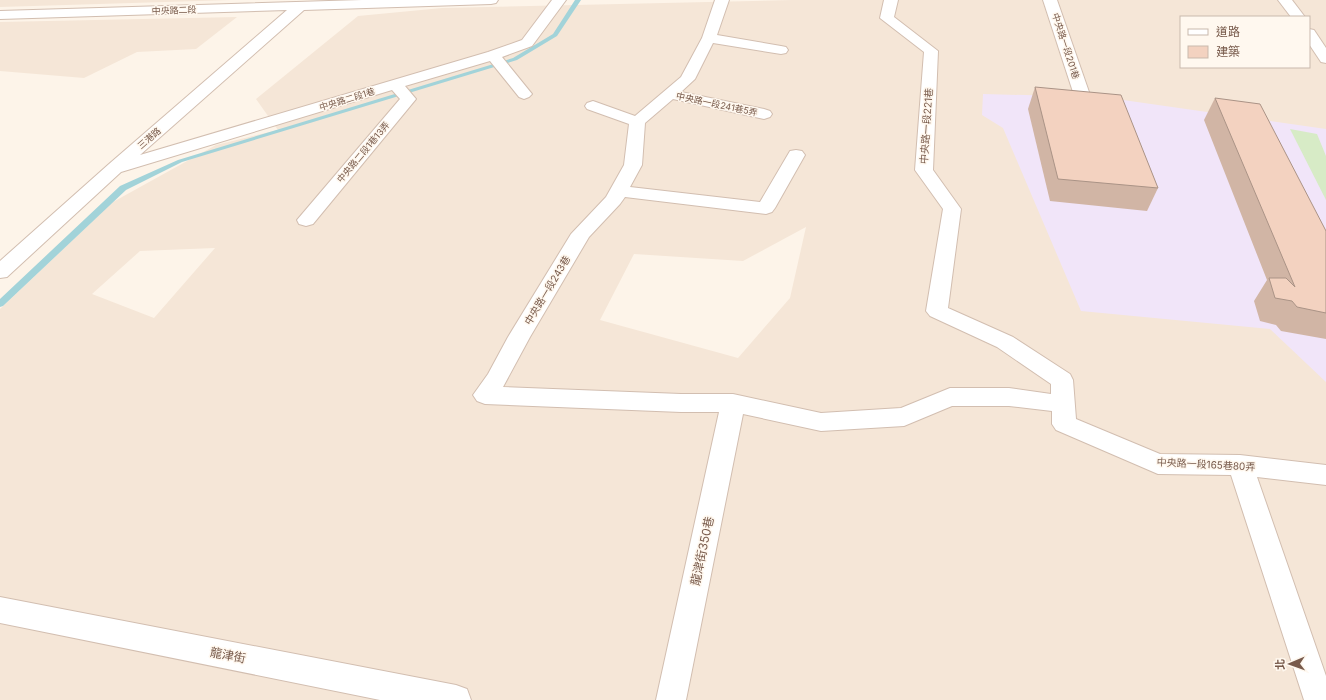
<svg xmlns="http://www.w3.org/2000/svg" width="1326" height="700" viewBox="0 0 1326 700" font-family="Inter,'Noto Sans TC',sans-serif">
	<style>
		.residential { fill: #f5e6d7; fill-rule: evenodd }
		.education { fill: #f1e5f9 }
		.green { fill: #d7ebc6 }
		.lines { fill: none; stroke-linecap: round; stroke-linejoin: round }
		.stream { fill: #a2d3d9; fill-rule: evenodd }
		.minor-casing { stroke: #d2beb0; stroke-width: 2 }
		.minor { fill: #fff; fill-rule: evenodd }
		.wall { fill: #d1b5a5 }
		.building { fill: #f3d2c0; stroke: #aa9386 }
		.labels { text-anchor: middle; dominant-baseline: central; stroke-width: 3; stroke-linejoin: round; paint-order: stroke }
		.far-street-label { font-size: 9px; fill: #785a4b; stroke: #fff8ef }
		.street-label { font-size: 10px; fill: #785a4b; stroke: #fff8ef }
		.near-street-label { font-size: 12px; fill: #785a4b; stroke: #fff8ef }
	</style>
	<rect width="100%" height="100%" fill="#fdf4e9"/>
	<g class="residential">
		<polygon points="0,0 231,0 0,7"/>
		<path d="M 792,0 L 1326,0 L 1326,700 L 0,700 L 0,309 L 113,202 L 216,145 L 278,130 L 256,99 L 358,16 L 442,8 ZM 1181,17 L 1309,17 L 1309,67 L 1181,67 ZM 806,227 L 790,298 L 738,358 L 600,320 L 634,254 L 743,261 ZM 215,248 L 154,318 L 92,294 L 140,251 Z"/>
		<polygon points="237,17 196,49 137,52 84,78 0,71 0,22"/>
	</g>
	<polygon class="education" points="983,94 1102,97 1326,129 1326,382 1270,329 1081,311 1003,128 982,115"/>
	<polygon class="green" points="1290,129 1317,134 1326,156 1326,200"/>
	<g class="lines">
		<polygon class="stream" points="575,0 581,0 557,36 517,60 182,162 126,190 3,306 0,307 0,299 120,186 178,160 513,58 553,34"/>
		<defs>
			<g id="minor">
				<polygon points="362,0 498,0 496,3 491,4 304,10 140,155 488,52 522,40 552,0 566,0 532,46 502,57 532,94 529,97 524,99 519,97 490,61 405,86 416,99 313,224 306,226 299,224 297,220 400,99 392,90 121,172 7,277 0,278 0,261 109,164 287,10 0,19 0,11"/>
				<polygon points="715,0 729,0 717,35 781,46 786,47 788,50 786,53 781,54 713,43 695,79 681,92 764,109 770,111 772,114 770,117 764,119 673,99 645,123 642,165 630,187 760,202 790,151 796,150 802,151 805,155 775,208 772,212 766,214 625,197 620,204 589,237 530,337 503,387 681,394 733,394 821,413 901,408 950,388 1009,388 1051,394 1051,384 997,347 930,316 926,311 943,209 915,170 924,52 880,18 884,0 898,0 894,17 938,51 933,170 961,209 948,308 1013,337 1070,374 1073,380 1076,419 1160,454 1240,455 1326,465 1326,485 1257,477 1326,676 1326,700 1304,700 1231,475 1158,474 1056,430 1052,424 1052,411 1009,406 952,406 904,426 821,431 743,414 686,700 656,700 719,412 681,412 485,404 477,401 473,395 488,374 508,337 571,234 606,197 624,165 629,124 587,109 585,106 587,103 593,101 635,116 681,77 702,38"/>
				<polygon points="1043,0 1057,0 1089,92 1086,95 1081,97 1076,95 1073,92"/>
				<polygon points="1278,0 1292,0 1305,17 1291,17"/>
				<polygon points="1309,29 1314,30 1326,48 1326,63 1321,62 1309,44"/>
				<polygon points="0,597 456,685 467,689 471,700 380,700 0,623"/>
			</g>
		</defs>
		<use href="#minor" class="minor-casing"/>
		<use href="#minor" class="minor"/>
	</g>
	<g class="wall">
		<polygon points="1035,87 1158,188 1147,211 1050,201 1028,109"/>
		<polygon points="1215,98 1326,231 1326,339 1281,331 1276,325 1260,321 1254,301 1267,280 1204,120"/>
	</g>
	<g class="building">
		<polygon points="1035,87 1121,95 1158,188 1058,179"/>
		<polygon points="1215,98 1260,104 1326,231 1326,313 1297,307 1292,301 1275,298 1269,278 1286,278 1295,287"/>
	</g>
	<g class="labels">
		<g class="far-street-label">
			<text transform="translate(174 10) rotate(-2)">中央路二段</text>
			<text transform="translate(1066 46) rotate(72)">中央路一段201巷</text>
			<text transform="translate(347 99) rotate(-17)">中央路二段1巷</text>
			<text transform="translate(717 104) rotate(12)">中央路一段241巷5弄</text>
			<text transform="translate(149 138) rotate(-41)">三港路</text>
			<text transform="translate(363 152) rotate(-50)">中央路二段1巷13弄</text>
		</g>
		<g class="street-label">
			<text transform="translate(926 126) rotate(-86)">中央路一段221巷</text>
			<text transform="translate(547 290) rotate(-59)">中央路一段243巷</text>
			<text transform="translate(1206 464) rotate(3)">中央路一段165巷80弄</text>
		</g>
		<g class="near-street-label">
			<text transform="translate(702 551) rotate(-78)">龍津街350巷</text>
			<text transform="translate(228 655) rotate(11)">龍津街</text>
		</g>
	</g>
	<rect x="1180" y="16" width="130" height="52" fill="#fff8ef" stroke="#c9b9ad"/>
	<rect x="1188" y="29" width="20" height="6" fill="#ffffff" stroke="#c9b9ad"/>
	<text x="1216" y="36" font-size="12" fill="#785a4b">道路</text>
	<rect x="1188" y="46" width="20" height="12" fill="#f3d2c0" stroke="#c9b9ad"/>
	<text x="1216" y="56" font-size="12" fill="#785a4b">建築</text>
	<g transform="translate(1290 664) rotate(268)" stroke="#fff8ef" stroke-width="3" paint-order="stroke">
	<path d="M0-3L7 15L0 10L-7 15Z" fill="#785a4b"/>
	<text y="-6" font-size="11" font-weight="bold" text-anchor="middle" fill="#785a4b">北</text>
	</g>
</svg>
